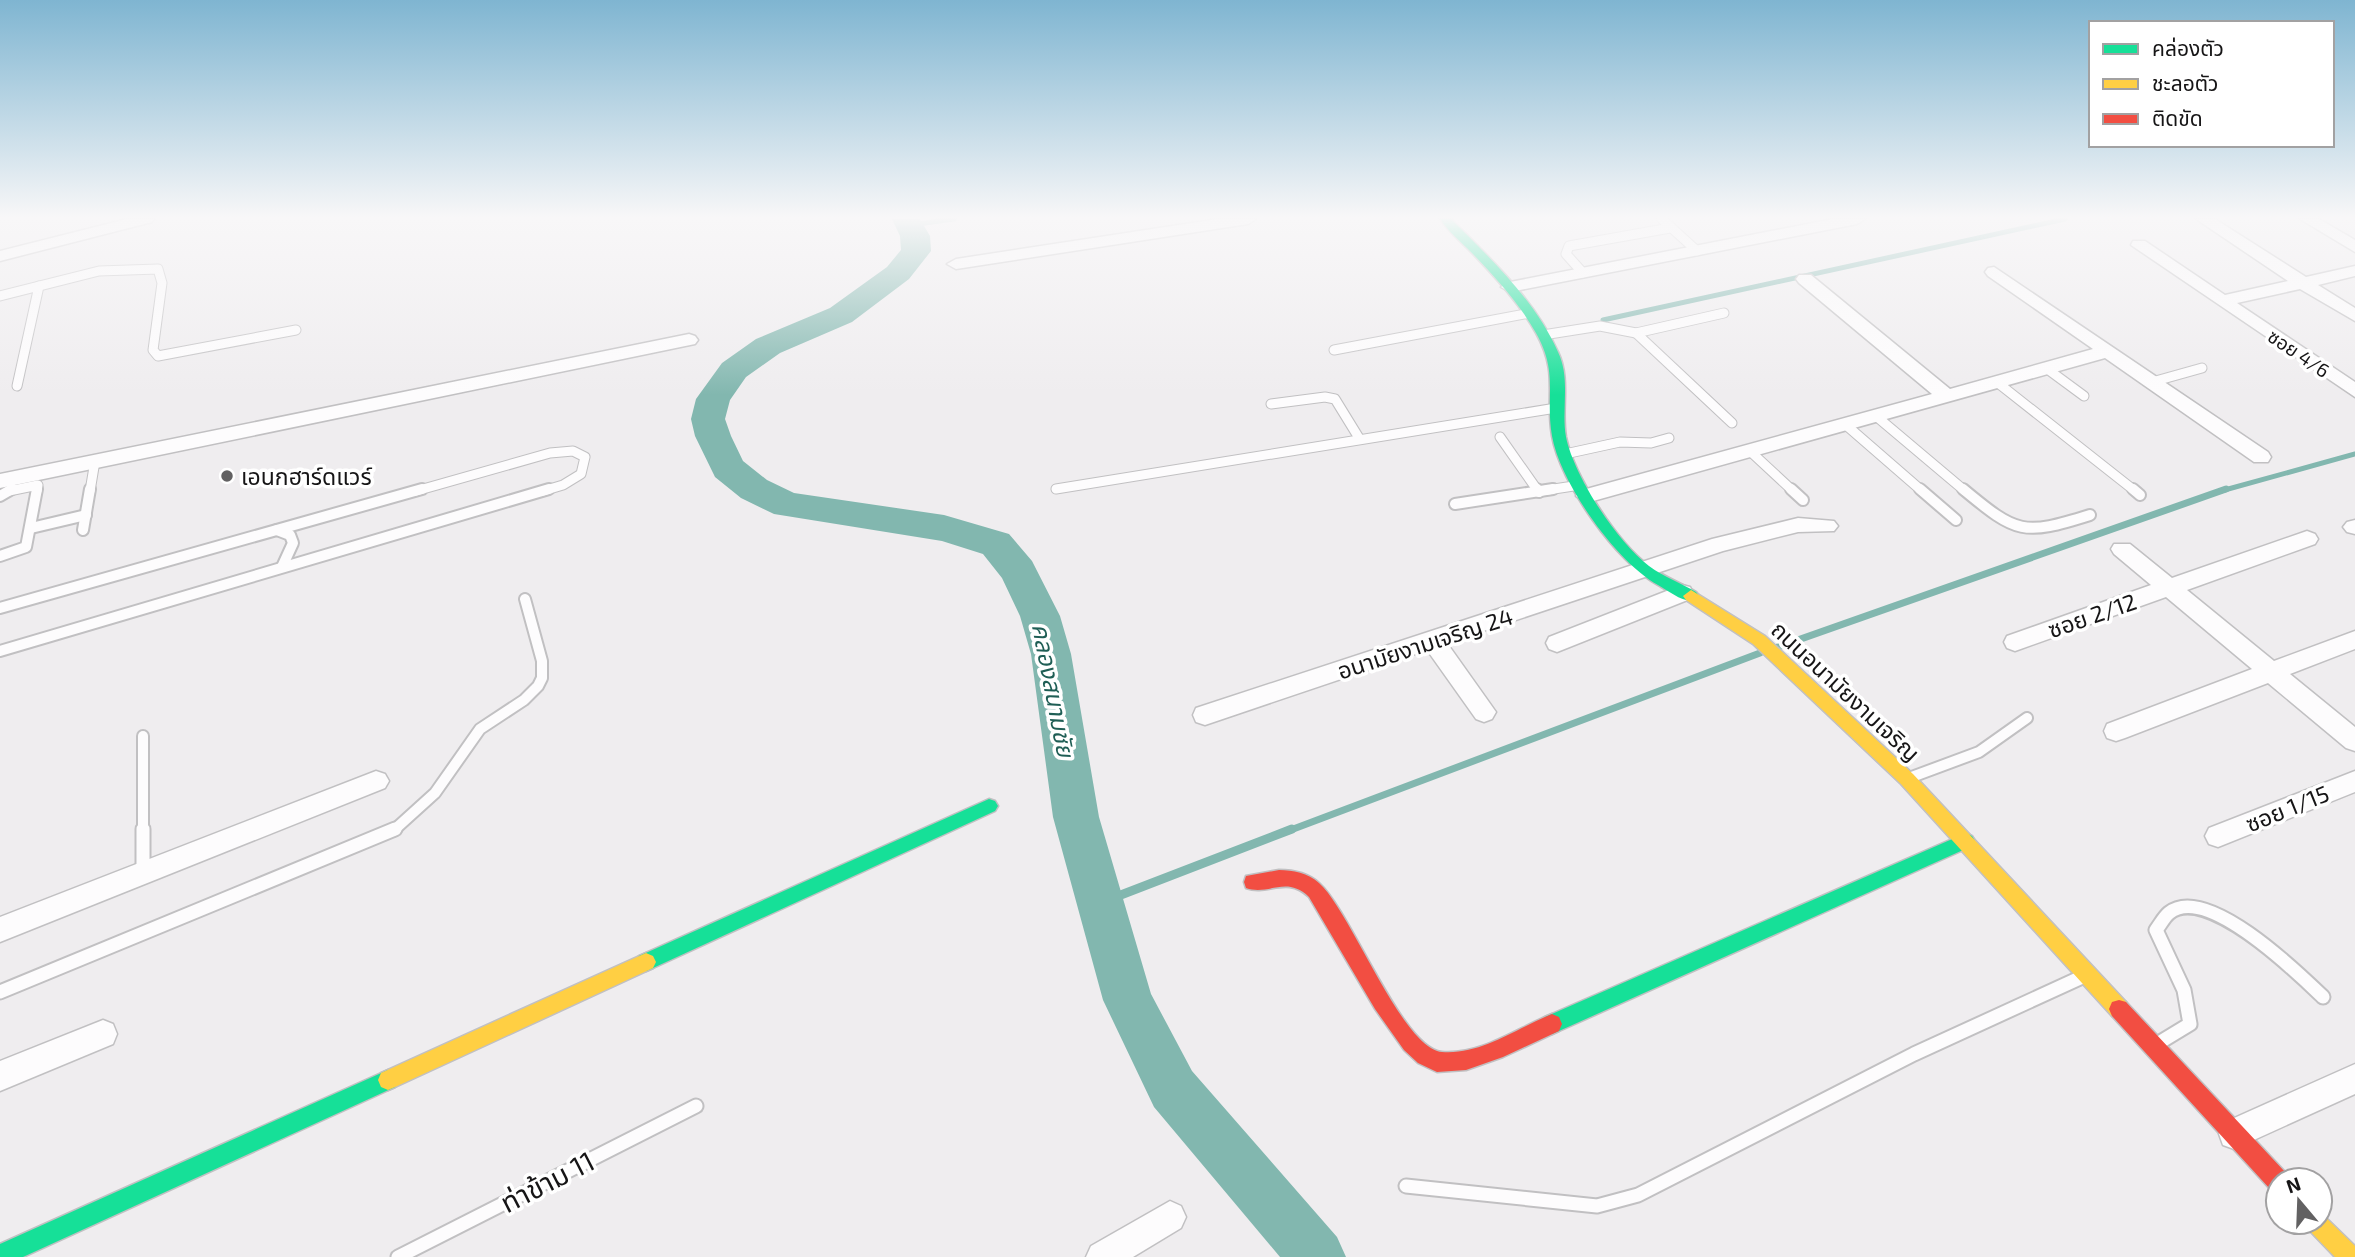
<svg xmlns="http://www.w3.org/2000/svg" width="2355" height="1257" viewBox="0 0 2355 1257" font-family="'Exo 2','Noto Sans Thai',sans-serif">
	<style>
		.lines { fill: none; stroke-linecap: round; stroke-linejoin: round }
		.stream-far2 { stroke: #82b7af; stroke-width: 5 }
		.stream-far1 { stroke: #82b7af; stroke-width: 7 }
		.stream { stroke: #82b7af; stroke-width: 9 }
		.river { fill: #82b7af; fill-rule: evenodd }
		.lane-far2-casing { stroke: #c1c0c2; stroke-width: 11 }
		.lane-far1-casing { stroke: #c1c0c2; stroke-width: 14 }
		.lane-casing { stroke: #c1c0c2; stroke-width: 17 }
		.street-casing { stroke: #c1c0c2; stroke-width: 3 }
		.fast-casing { stroke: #c1c0c2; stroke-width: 3 }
		.slow-casing { stroke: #c1c0c2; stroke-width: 3 }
		.jam-casing { stroke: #c1c0c2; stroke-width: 3 }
		.lane-far2 { stroke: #fdfcfd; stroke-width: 9 }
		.lane-far1 { stroke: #fdfcfd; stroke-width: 10 }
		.lane { stroke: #fdfcfd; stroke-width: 13 }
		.street { fill: #fdfcfd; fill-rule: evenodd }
		.fast { fill: #16e098; fill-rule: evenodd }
		.slow { fill: #ffcf43; fill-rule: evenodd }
		.jam { fill: #f24e42; fill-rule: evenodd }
		.poi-dot { fill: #626162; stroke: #fff; stroke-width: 2.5 }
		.labels { text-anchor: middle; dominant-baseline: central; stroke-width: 7; stroke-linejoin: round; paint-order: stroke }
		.far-street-label { font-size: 19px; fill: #161516; stroke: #fff }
		.poi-label { font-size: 23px; fill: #161516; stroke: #fff; text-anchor: start }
		.street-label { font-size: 23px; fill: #161516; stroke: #fff }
		.water-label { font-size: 24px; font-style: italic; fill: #1f5e55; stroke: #fff }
		.near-street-label { font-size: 28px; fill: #161516; stroke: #fff }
	</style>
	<rect width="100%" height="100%" fill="#efedef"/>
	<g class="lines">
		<g class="stream-far2">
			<polyline points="910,225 954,219"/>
			<polyline points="1603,320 2065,219"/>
			<polyline points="2221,491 2355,454"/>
		</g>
		<g class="stream-far1">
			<polyline points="1775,648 2226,489"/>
			<polyline points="1288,831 1760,653"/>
		</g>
		<polyline class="stream" points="1100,903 1292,829"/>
		<polygon class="river" points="892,219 920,219 930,236 931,251 909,279 852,322 780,353 746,377 730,400 725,419 731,436 743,461 767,480 794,493 944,515 1009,534 1032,561 1060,616 1071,654 1099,817 1151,994 1192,1071 1337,1237 1346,1257 1280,1257 1154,1107 1103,1000 1053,817 1031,654 1020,616 1002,578 983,554 942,541 774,514 741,498 715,477 695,436 691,419 696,399 722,363 756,339 830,308 887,267 901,250 900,236"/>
		<defs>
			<g id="lane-far2">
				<polyline points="1662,219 1697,251"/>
				<polyline points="1583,273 1566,254 1569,246 1670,228"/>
				<polyline points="0,296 99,271 158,269 162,283 153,350 158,356 296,330"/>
				<polyline points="1636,333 1732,423"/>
				<polyline points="1543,335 1600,326 1636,333 1724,313"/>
				<polyline points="1334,350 1530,313"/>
				<polyline points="2046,368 2084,396"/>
				<polyline points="2152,382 2202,368"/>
				<polyline points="1998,383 2135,491"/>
				<polyline points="17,386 39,286"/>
				<polyline points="1271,404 1325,397 1335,399 1359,438"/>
				<polyline points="1876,416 1965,491"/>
				<polyline points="1846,425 1922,491"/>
				<polyline points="1500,437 1538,491"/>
				<polyline points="1751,452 1793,491"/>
				<polyline points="1565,454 1620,442 1651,443 1669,438"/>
				<polyline points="1056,489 1556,408"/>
				<polyline points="9,491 38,485 37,491"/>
				<polyline points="90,491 95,461"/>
				<polyline points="416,491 550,453 573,451 585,457 581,474 563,485 543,491"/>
				<polyline points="1541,491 1580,485"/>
			</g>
			<g id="lane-far1">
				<polyline points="1537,489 1539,492"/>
				<polyline points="1791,489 1803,500"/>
				<polyline points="1920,489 1956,520"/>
				<path d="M 1963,489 C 2017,534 2023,536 2090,515"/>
				<polyline points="2133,489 2140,495"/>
				<polyline points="0,496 12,489"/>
				<polyline points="1455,504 1553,489"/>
				<polyline points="31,528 86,515"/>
				<polyline points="83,530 90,489"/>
				<polyline points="277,530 290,535 293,543 282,567"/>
				<polyline points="0,556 26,547 37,489"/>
				<polyline points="0,608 422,489"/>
				<polyline points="0,651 549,489"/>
				<polyline points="143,736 143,831"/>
				<polyline points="1909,778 1979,752 2027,718"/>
				<polyline points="393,831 435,793 480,729 524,700 538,686 542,678 542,661 525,599"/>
			</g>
			<g id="lane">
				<polyline points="143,829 143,872"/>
				<polyline points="0,992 395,829"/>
				<path d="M 2162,1041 L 2190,1024 L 2184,990 L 2156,930 C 2160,925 2164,917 2169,913 C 2206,883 2298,973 2323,997"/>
				<polyline points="1406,1186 1597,1206 1638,1195 1914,1054 2082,977"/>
				<polyline points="398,1257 696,1106"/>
			</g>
			<g id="street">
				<polygon points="127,219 154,219 152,222 0,261 0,251"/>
				<polygon points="1218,219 1256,219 1248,224 956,269 947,264 956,259"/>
				<polygon points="1833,219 1865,219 1857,224 1510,292 1501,287 1510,282"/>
				<polygon points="2196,219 2215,219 2306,277 2355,266 2355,276 2318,285 2355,308 2355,321 2300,289 2237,303 2355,382 2355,397 2131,245 2133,241 2145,241 2225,295 2288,281"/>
				<polygon points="2300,219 2319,219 2355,240 2355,252"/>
				<polygon points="1994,267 2268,452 2271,457 2268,462 2254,462 2105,358 1586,503 1576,496 1579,491 1932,394 1799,283 1796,279 1799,275 1811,275 1950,389 2093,349 1988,276 1985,272 1988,268"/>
				<polygon points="689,334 695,336 698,340 695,344 0,488 0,474"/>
				<polygon points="1798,518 1834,521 1838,526 1834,531 1798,532 1723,551 1447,643 1496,712 1492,719 1484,722 1476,719 1427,650 1205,725 1196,722 1193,715 1196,708 1712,539"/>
				<polygon points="2355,520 2355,534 2347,532 2343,527 2347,522"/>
				<polygon points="2307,531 2315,534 2318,539 2315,544 2187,590 2274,661 2355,631 2355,649 2290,674 2355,727 2355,751 2346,748 2268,683 2125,738 2116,741 2107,738 2104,731 2107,724 2252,669 2166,597 2015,651 2007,648 2004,642 2007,636 2151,585 2114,554 2111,549 2114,544 2130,544 2172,578"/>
				<polygon points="1682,585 1690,587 1693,593 1690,599 1557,652 1549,649 1546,643 1549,637"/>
				<polygon points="376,771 385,774 389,781 385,788 0,942 0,917"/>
				<polygon points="2355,771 2355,792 2218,847 2209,844 2205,836 2209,828"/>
				<polygon points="103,1020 113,1024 117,1034 113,1044 0,1091 0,1061"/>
				<polygon points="2355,1064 2355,1094 2234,1149 2223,1145 2219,1134 2223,1123"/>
				<polygon points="1170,1201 1181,1206 1186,1217 1181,1228 1133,1257 1086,1257 1091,1246"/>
			</g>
			<g id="fast">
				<path d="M 1440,219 L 1451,219 C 1491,259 1535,300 1558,352 C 1571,379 1561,409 1566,437 C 1574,476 1617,542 1649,566 C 1664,577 1681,583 1696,592 L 1699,596 L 1696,600 C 1684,604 1669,591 1658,585 C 1617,563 1560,483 1552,436 C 1545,395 1559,374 1536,333 C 1519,303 1496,278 1472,253 C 1461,242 1448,231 1440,219 Z"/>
				<polygon points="989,799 995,801 998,806 995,811 653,968 646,971 639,968 636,962 639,956"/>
				<polygon points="1966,833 1972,836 1975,841 1972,846 1559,1031 1552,1034 1545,1031 1542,1024 1545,1017"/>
				<polygon points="388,1070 395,1073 398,1080 395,1087 23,1257 0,1257 0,1244"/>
			</g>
			<g id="slow">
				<polygon points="1691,590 1765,636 1913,774 2126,1002 2129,1009 2126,1016 2119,1018 2112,1016 1901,784 1753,644 1686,600 1683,596"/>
				<polygon points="646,953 653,956 656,962 653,968 395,1087 388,1090 381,1087 378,1080 381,1073"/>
				<polygon points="2320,1212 2355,1246 2355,1257 2335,1257 2309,1230 2306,1222 2320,1222"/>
			</g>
			<g id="jam">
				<path d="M 1279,870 C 1293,870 1308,873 1319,883 C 1351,911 1402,1049 1442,1052 C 1482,1055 1517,1028 1552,1014 L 1559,1017 L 1562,1024 L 1559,1031 L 1503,1057 L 1466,1070 L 1437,1072 L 1418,1063 L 1404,1050 L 1375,1009 L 1309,897 C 1286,875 1269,896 1246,888 L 1244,882 L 1246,876 Z"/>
				<polygon points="2119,1000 2126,1002 2286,1173 2288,1180 2278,1180 2278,1192 2270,1189 2112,1016 2109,1009 2112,1002"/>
			</g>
		</defs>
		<use href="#lane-far2" class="lane-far2-casing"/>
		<use href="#lane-far1" class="lane-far1-casing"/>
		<use href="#lane" class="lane-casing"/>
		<use href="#street" class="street-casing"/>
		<use href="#fast" class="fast-casing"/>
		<use href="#slow" class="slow-casing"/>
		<use href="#jam" class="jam-casing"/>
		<use href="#lane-far2" class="lane-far2"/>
		<use href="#lane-far1" class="lane-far1"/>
		<use href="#lane" class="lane"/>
		<use href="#street" class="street"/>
		<use href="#fast" class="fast"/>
		<use href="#slow" class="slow"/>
		<use href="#jam" class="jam"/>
	</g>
	<linearGradient id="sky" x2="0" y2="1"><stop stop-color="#7fb5d1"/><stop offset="0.55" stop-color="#f8f7f8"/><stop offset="1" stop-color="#f8f7f8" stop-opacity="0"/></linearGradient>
	<rect width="2355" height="395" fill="url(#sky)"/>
	<circle class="poi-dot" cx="227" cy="476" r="7"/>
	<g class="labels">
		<g class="far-street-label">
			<text transform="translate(2299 353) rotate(34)">ซอย 4/6</text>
		</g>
		<g class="poi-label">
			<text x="241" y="476">เอนกฮาร์ดแวร์</text>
		</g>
		<g class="street-label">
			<text transform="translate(2092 615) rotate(-19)">ซอย 2/12</text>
			<text transform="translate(1425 643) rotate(-18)">อนามัยงามเจริญ 24</text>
			<text transform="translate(1846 691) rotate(43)">ถนนอนามัยงามเจริญ</text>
			<text transform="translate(2287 808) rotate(-22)">ซอย 1/15</text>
		</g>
		<g class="water-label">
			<text transform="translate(1054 690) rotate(79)">คลองสนามชัย</text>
		</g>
		<g class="near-street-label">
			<text transform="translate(547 1181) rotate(-27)">ท่าข้าม 11</text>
		</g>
	</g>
	<rect x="2089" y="21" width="245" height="126" fill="#ffffff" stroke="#a2a1a2" stroke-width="2"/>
	<rect x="2103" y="44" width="35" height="10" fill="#16e098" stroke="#a2a1a2" stroke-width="2"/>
	<text x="2152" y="56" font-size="21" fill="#161516">คล่องตัว</text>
	<rect x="2103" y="79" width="35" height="10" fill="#ffcf43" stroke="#a2a1a2" stroke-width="2"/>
	<text x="2152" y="91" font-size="21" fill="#161516">ชะลอตัว</text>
	<rect x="2103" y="114" width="35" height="10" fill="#f24e42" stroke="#a2a1a2" stroke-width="2"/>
	<text x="2152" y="126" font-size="21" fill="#161516">ติดขัด</text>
	<g transform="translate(2299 1201) rotate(341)"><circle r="33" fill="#ffffff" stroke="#a2a1a2" stroke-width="2"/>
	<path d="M0-5L12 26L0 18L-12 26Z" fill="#626162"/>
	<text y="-10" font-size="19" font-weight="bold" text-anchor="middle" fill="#161516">N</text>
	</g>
</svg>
